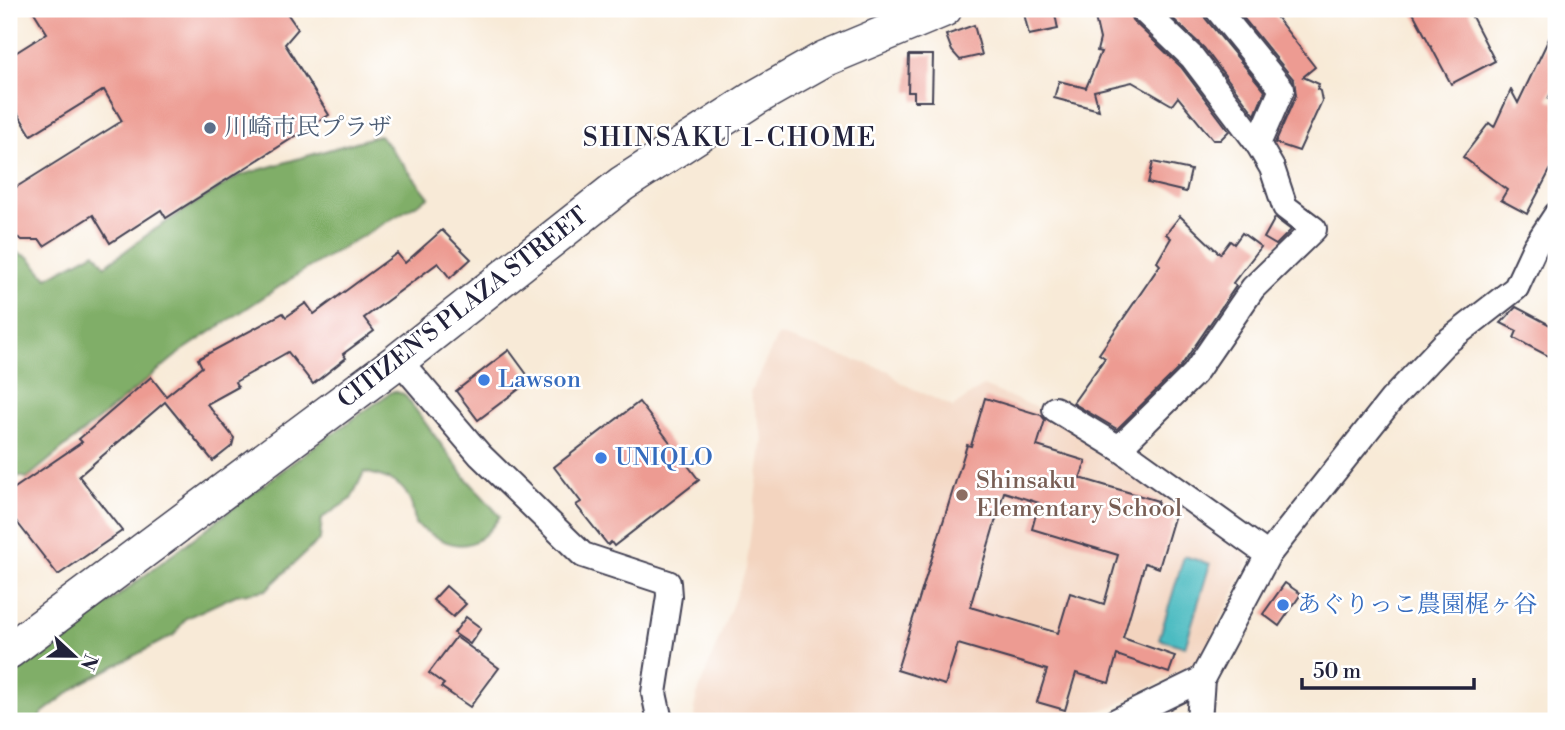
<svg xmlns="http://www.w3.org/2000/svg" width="1565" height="730" viewBox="0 0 1565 730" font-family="'Libre Bodoni','Noto Serif JP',serif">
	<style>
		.built { fill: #f3d4bf }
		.forest { fill: #80ae67; stroke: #516851; stroke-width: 2 }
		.water { fill: #4cbbc1; stroke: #376e7e; stroke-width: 2 }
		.building { fill: #ed9b92; fill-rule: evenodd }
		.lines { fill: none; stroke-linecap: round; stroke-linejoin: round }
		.street-casing { stroke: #424052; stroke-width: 28 }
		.secondary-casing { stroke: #424052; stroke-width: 38 }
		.street { stroke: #fff; stroke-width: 24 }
		.secondary { stroke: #fff; stroke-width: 35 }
		.service-dot { fill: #5c6f8a; stroke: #fff; stroke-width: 2.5 }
		.shop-dot { fill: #3f7fe0; stroke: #fff; stroke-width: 2.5 }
		.education-dot { fill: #8d6e63; stroke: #fff; stroke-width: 2.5 }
		.labels { text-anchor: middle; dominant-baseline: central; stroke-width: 5; stroke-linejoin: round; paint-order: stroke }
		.service-label { font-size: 24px; fill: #4e5e75; stroke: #fff; text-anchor: start }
		.street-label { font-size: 24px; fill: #22223b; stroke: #fff }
		.shop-label { font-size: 24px; fill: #366cbe; stroke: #fff; text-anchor: start }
		.education-label { font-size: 24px; fill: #785e54; stroke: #fff; text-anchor: start }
		.neighbourhood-label { font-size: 26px; letter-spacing: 2px; fill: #22223b; stroke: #fff }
	</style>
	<rect width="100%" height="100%" fill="#fff"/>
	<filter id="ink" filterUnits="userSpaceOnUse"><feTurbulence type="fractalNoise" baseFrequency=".0143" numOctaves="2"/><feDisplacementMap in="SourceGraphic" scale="14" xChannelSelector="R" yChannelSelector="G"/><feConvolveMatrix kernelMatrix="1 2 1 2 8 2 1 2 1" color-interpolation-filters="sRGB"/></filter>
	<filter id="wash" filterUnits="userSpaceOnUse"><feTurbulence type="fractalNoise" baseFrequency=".00686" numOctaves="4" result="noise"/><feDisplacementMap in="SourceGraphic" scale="28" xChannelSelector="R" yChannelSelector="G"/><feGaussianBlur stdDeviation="1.57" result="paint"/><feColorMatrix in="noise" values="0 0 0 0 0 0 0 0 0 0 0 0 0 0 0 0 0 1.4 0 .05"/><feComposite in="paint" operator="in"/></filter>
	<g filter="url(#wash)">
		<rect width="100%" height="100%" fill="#f8ead7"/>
		<polygon class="built" points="778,335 889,371 901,383 953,407 983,386 1060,417 1246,553 1248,563 1202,659 1115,706 1065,721 696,721 694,708 697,695 746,569 763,438 750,393"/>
		<g class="forest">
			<polygon points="380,135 429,197 303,271 182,351 27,478 18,476 9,483 9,250 29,257 47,278 95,252 105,266 151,232 238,176"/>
			<path d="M 393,391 L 404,394 L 466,478 L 500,516 C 474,557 451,549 415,524 C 412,488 398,479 364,472 L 351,499 L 322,518 L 320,539 L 266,590 L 236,595 L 186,618 L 174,635 L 82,683 L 42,713 L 38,721 L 9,721 L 9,679 L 312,448 Z"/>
		</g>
		<polygon class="water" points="1184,556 1210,564 1185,647 1159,639"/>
		<g id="blocks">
			<g class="building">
				<polygon points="32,9 284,9 298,29 285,44 329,115 166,218 161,210 110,243 93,215 44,246 40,240 22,240 9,233 9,204 14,199 10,191 122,121 104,90 31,135 9,99 9,57 47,33"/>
				<polygon points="1023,9 1054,9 1058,29 1029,35"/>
				<polygon points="1093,9 1128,9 1132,20 1181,67 1229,131 1220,140 1213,140 1178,97 1172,105 1132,82 1094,91 1099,110 1054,98 1059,81 1086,88 1101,52 1097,51 1100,39"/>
				<polygon points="1163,9 1202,9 1205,18 1265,91 1255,115 1204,48"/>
				<polygon points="1236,9 1270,9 1315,67 1303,77 1319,84 1317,89 1320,91 1322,101 1299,151 1275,143 1296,95 1294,80"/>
				<polygon points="1411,9 1468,9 1495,61 1451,84"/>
				<polygon points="1556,24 1556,82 1548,99 1556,103 1556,159 1527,214 1501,200 1507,190 1463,157 1489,123 1494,127 1511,90 1518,103"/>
				<polygon points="974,25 982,55 960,60 952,51 946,35"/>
				<polygon points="909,55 933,55 932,101 914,101 914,92 908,92"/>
				<polygon points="1153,162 1191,170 1186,192 1148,183"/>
				<polygon points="1180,216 1220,254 1230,241 1234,244 1242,233 1261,247 1233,283 1236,286 1181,366 1117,429 1073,403 1105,358 1099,354 1160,265 1157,262 1171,238 1166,234"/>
				<polygon points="1275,218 1291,230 1276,245 1264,238"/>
				<polygon points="442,230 471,259 450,278 438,263 364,318 374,331 343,354 346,358 313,384 288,352 235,382 238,387 207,404 234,438 232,446 213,461 165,402 79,476 122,531 58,575 9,512 9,492 82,442 79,439 151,377 166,396 202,367 198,359 283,313 286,317 306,303 314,314 397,253 405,263"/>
				<polygon points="1516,307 1556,328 1556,360 1514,338 1517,331 1501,323"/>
				<polygon points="509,350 531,380 478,420 456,391"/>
				<path d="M 985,398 L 1041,415 L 1045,420 L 1037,446 L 1086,461 L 1080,478 L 1158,501 L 1157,505 L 1176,511 L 1159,568 L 1145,563 L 1123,638 L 1175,656 L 1169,673 L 1117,655 L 1109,683 L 1076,673 L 1065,710 L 1037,702 L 1047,670 L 958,644 L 945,685 L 897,670 L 967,445 L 971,446 ZM 1004,492 L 1039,503 L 1032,529 L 1118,555 L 1104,604 L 1070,593 L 1058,633 L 970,607 Z"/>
				<polygon points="639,402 699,480 614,546 611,542 608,545 576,505 581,502 554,467"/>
				<polygon points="1285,583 1301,594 1279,626 1263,614"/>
				<polygon points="446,586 466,604 453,617 433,600"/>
				<polygon points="466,617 481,628 470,644 454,633"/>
				<polygon points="456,637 499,668 470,707 441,687 444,684 429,673"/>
			</g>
		</g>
	</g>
	<g filter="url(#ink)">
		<use href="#blocks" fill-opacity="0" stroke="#424052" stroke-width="2"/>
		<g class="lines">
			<defs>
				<g id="street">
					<polyline points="1217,9 1282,89 1258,144"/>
					<polyline points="399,360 480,455 583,555 668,583 669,596 654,693 660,721"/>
					<polyline points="1055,409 1119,448 1268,555"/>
					<polyline points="1119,448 1194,374 1253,288 1314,229 1285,207 1272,168 1258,144 1192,57 1142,9"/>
					<polyline points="1116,721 1202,679"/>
					<polyline points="1199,721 1202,679 1268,555 1392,399 1444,344 1516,288 1535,247 1556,215"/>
				</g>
				<polyline id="secondary" points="9,651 399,360 622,184 755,98 824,59 944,9"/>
			</defs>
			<use href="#street" class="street-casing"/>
			<use href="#secondary" class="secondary-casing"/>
			<use href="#street" class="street"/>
			<use href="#secondary" class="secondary"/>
		</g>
	</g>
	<circle class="service-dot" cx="210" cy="128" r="7"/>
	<g class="shop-dot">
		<circle cx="484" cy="380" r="7"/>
		<circle cx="601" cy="458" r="7"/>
		<circle cx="1283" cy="605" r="7"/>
	</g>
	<circle class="education-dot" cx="962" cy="495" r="7"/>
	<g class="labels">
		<g class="service-label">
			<text x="224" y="128">川崎市民プラザ</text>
		</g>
		<g class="street-label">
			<text transform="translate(463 308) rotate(-38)">CITIZEN'S PLAZA STREET</text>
		</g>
		<g class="shop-label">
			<text x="498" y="380">Lawson</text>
			<text x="615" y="458">UNIQLO</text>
			<text x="1297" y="605">あぐりっこ農園梶ヶ谷</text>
		</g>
		<g class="education-label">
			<text x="976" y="481">Shinsaku<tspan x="976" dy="28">Elementary School</tspan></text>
		</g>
		<g class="neighbourhood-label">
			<text x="730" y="138">SHINSAKU 1-CHOME</text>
		</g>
	</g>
	<rect width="1565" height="730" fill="none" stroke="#fff" stroke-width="35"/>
	<g transform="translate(74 656) rotate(112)" stroke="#ffffff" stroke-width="5" paint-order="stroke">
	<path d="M0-5L12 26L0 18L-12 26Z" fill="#22223b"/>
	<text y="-10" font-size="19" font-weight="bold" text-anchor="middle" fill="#22223b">N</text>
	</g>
	<path d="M1302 678v10h172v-10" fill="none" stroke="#22223b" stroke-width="3.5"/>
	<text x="1313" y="678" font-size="21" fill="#22223b" stroke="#ffffff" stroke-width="5" paint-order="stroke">50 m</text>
</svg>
